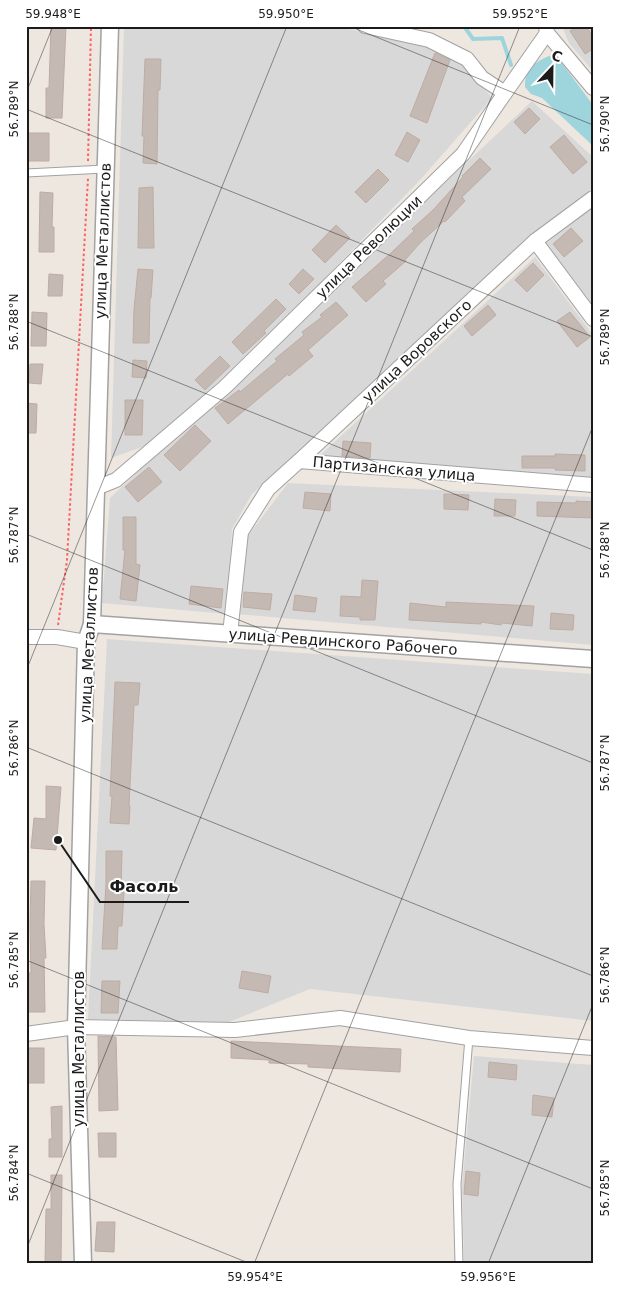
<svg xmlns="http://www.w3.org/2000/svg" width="619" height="1290" viewBox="0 0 619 1290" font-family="'DejaVu Sans',sans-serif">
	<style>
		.residential { fill: #d9d8d8 }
		.water { fill: #9ed5dd }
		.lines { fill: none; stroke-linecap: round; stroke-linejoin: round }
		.stream { stroke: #9ed5dd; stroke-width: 4 }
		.building { fill: #c5b9b3; stroke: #bfaca2 }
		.service-casing { stroke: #a2a2a2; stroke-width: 9 }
		.minor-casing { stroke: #a2a2a2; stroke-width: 16 }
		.tertiary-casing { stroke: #a2a2a2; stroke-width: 19 }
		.path { stroke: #fd6161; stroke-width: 2; stroke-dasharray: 2.5 2.5; stroke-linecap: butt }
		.service { stroke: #fff; stroke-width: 7 }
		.minor { stroke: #fff; stroke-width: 14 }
		.tertiary { stroke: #fff; stroke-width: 16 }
		.ticks { fill: none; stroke: #1b1b1b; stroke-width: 1; stroke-opacity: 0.45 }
		.labels { text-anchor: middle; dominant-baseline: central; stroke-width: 4; stroke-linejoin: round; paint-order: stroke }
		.street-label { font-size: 15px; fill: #1b1b1b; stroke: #fff }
		.leader { fill: none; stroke: #1b1b1b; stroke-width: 2 }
		.callout-dot { fill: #1b1b1b; stroke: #fff; stroke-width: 2 }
		.callout-label { font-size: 16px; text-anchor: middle; font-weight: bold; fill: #1b1b1b; stroke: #fff; stroke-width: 4; stroke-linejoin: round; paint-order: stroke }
		.neatline { fill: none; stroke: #1b1b1b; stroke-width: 2 }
		.ticks-label { font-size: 12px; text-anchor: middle; fill: #1b1b1b }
	</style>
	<rect width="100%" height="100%" fill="#ede7e0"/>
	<g class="residential">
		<polygon points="124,26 334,26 427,45 463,63 492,98 421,179 289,315 153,443 111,458"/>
		<polygon points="562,26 593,26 593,71 569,43"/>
		<polygon points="532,101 593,157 593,187 252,494 232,529 227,614 102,603 110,498"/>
		<polygon points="593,207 593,311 543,246"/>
		<polygon points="535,257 593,335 593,480 315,460"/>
		<polygon points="288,483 593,497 593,645 237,614 247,537"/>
		<polygon points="107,639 593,674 593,1021 310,989 229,1022 88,1019"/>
		<polygon points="474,1056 593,1065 593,1264 464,1264 462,1186"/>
	</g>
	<path class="water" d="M 551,55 L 558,58 L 593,105 L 593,146 L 542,98 L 531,94 L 525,87 C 525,67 534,63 551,55 Z"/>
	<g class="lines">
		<polyline class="stream" points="464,26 473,39 502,38 511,65"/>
	</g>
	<g class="building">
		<polygon points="51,26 66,26 62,118 46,118 46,88 49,88"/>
		<polygon points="577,26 586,26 593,37 593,49 585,54 570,31"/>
		<polygon points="435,53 450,60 427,123 410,116"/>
		<polygon points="145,59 161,59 160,90 158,90 157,164 143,163 144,136 142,136"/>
		<polygon points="529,108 540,119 525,134 514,122"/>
		<polygon points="407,132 420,140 408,162 395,155"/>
		<polygon points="27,133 49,133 49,161 26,161"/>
		<polygon points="564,135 587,162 573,174 550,147"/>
		<polygon points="480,158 491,169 462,197 465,201 445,222 444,221 420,243 405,260 406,261 383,281 386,284 366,302 352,287 391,253 414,231 412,229 433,210 463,177 462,176"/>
		<polygon points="378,169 389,180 366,203 355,192"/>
		<polygon points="153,187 154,248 138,248 139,188"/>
		<polygon points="40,192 53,193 52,227 54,227 54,252 39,252"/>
		<polygon points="336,225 350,238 325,263 312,250"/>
		<polygon points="571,228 583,241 564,257 553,244"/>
		<polygon points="533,263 544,275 527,292 515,280"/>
		<polygon points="138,269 153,270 151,298 150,298 149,343 133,343 134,309"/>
		<polygon points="303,269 314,279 299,294 289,284"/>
		<polygon points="49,274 63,275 62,296 48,296"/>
		<polygon points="276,299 286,309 264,331 266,333 243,354 232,342"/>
		<polygon points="336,302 348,315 308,350 313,356 289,376 288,374 228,424 215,408 239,390 240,392 277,361 275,359 304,335 302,332 322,317 320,315"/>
		<polygon points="488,305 496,315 472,336 464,326"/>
		<polygon points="32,312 47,313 46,346 31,346"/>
		<polygon points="570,312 590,337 577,347 557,321"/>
		<polygon points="220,356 230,366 205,390 195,380"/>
		<polygon points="133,360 147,361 146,378 132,377"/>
		<polygon points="30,364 43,364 41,384 29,383"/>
		<polygon points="125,400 143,400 142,435 125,435"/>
		<polygon points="26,403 37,404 36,433 26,433"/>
		<polygon points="195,425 211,441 180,471 164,455"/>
		<polygon points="343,441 371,443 370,458 342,456"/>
		<polygon points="555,454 585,455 585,471 555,470 555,468 522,468 522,456 555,456"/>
		<polygon points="149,467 162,482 138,502 125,487"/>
		<polygon points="305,492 331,494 330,511 303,508"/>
		<polygon points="444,494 469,495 468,510 444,509"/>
		<polygon points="495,499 516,500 515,516 494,516"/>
		<polygon points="576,501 593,502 593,518 537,516 537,502 576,503"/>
		<polygon points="123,517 136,517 136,564 140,565 136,601 120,599 125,550 123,550"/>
		<polygon points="362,580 378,581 375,620 360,620 360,617 340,616 341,596 361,597"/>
		<polygon points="191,586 223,589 221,608 189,604"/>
		<polygon points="244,592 272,594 270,610 243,607"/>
		<polygon points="295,595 317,598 315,612 293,610"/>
		<polygon points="446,602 534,606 532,626 502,623 501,625 481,622 481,624 409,620 410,603 446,607"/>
		<polygon points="551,613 574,615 573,630 550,629"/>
		<polygon points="115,682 140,683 138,705 134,705 129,806 130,806 129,824 110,823 112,796 110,796"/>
		<polygon points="46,786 61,787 56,850 31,848 34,818 46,819"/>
		<polygon points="106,851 122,851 121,891 124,891 122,926 118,926 117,949 102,949 106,884"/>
		<polygon points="31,881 45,881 44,924 46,958 44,958 45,1012 28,1012 27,973 31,973 30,925"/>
		<polygon points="242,971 271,976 268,993 239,988"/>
		<polygon points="102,981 120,981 118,1013 101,1013"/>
		<polygon points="98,1036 116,1037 118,1110 99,1111"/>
		<polygon points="231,1041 401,1049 400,1072 308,1067 308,1064 269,1063 269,1060 231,1058"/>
		<rect x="26" y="1048" width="18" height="35"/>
		<polygon points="489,1062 517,1065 516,1080 488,1077"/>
		<polygon points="533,1095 554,1098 552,1117 532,1115"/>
		<polygon points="62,1106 62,1157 49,1157 49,1139 52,1139 51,1107"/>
		<polygon points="98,1133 116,1133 116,1157 99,1157"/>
		<polygon points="466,1171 480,1173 478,1196 464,1194"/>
		<polygon points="51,1175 62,1175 61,1264 45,1264 46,1209 51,1209"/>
		<polygon points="97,1222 115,1222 114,1252 95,1251"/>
	</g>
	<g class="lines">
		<defs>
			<g id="service">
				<polyline points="26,173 105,169"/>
				<polyline points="459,1264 457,1184 469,1038"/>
			</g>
			<g id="minor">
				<polyline points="546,26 547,33 593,88"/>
				<polyline points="505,93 547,33"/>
				<polyline points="535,241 593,319"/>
				<polyline points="299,461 535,241 593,198"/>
				<polyline points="96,488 116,480 225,387 463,154 505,93 482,78 467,59 429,40 365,26"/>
				<polyline points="230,634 241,532 268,489 299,461 593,485"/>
				<polyline points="26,637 57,637 86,642"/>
				<polyline points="26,1034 76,1027 235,1030 340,1018 469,1038 593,1048"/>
			</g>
			<g id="tertiary">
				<polyline points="92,624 593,659"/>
				<polyline points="83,1264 76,1027 86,642 92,624 110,26"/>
			</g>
		</defs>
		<use href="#service" class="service-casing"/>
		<use href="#minor" class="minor-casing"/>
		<use href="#tertiary" class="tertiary-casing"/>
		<g class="path">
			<polyline points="88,161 91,26"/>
			<polyline points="58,625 67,560 88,178"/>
		</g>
		<use href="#service" class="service"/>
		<use href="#minor" class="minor"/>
		<use href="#tertiary" class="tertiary"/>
	</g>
	<path class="ticks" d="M 349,26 L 593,125M 26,93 L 53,26M 26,109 L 593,337M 26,321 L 593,550M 26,534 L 593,763M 26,671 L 287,26M 26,747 L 593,976M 26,960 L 593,1189M 26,1173 L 251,1264M 26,1250 L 520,26M 254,1264 L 593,426M 488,1264 L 593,1004"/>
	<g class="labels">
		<g class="street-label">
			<text transform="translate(103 241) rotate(-88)">улица Металлистов</text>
			<text transform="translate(369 247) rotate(-44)">улица Революции</text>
			<text transform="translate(417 351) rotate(-43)">улица Воровского</text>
			<text transform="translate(394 469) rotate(5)">Партизанская улица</text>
			<text transform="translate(343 642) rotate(4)">улица Ревдинского Рабочего</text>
			<text transform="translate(89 645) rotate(-87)">улица Металлистов</text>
			<text transform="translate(79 1049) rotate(-90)">улица Металлистов</text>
		</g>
	</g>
	<path class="leader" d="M58 840L100 902H189"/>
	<circle class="callout-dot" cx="58" cy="840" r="5"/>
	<g class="callout-label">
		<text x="144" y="892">Фасоль</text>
	</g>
	<rect width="619" height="1290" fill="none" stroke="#ffffff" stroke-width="55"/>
	<g transform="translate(552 68) rotate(22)" stroke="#ffffff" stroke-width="4" paint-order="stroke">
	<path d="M0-4L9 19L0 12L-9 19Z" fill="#1b1b1b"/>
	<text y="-8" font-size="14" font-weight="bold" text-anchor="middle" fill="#1b1b1b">С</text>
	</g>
	<rect x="28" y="28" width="564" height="1234" class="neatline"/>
	<g class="ticks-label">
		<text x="53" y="18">59.948°E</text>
		<text x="286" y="18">59.950°E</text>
		<text x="520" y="18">59.952°E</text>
		<text transform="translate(14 109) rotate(-90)" y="4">56.789°N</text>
		<text transform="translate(605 124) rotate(-90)" y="4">56.790°N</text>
		<text transform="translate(14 322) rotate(-90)" y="4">56.788°N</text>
		<text transform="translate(605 337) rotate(-90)" y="4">56.789°N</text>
		<text transform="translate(14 535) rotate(-90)" y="4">56.787°N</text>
		<text transform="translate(605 550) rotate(-90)" y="4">56.788°N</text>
		<text transform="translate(14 748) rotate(-90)" y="4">56.786°N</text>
		<text transform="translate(605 763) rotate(-90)" y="4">56.787°N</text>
		<text transform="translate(14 960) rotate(-90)" y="4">56.785°N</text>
		<text transform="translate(605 975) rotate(-90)" y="4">56.786°N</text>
		<text transform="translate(14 1173) rotate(-90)" y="4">56.784°N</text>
		<text transform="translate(605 1188) rotate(-90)" y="4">56.785°N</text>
		<text x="255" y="1281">59.954°E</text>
		<text x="488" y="1281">59.956°E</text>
	</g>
</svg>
